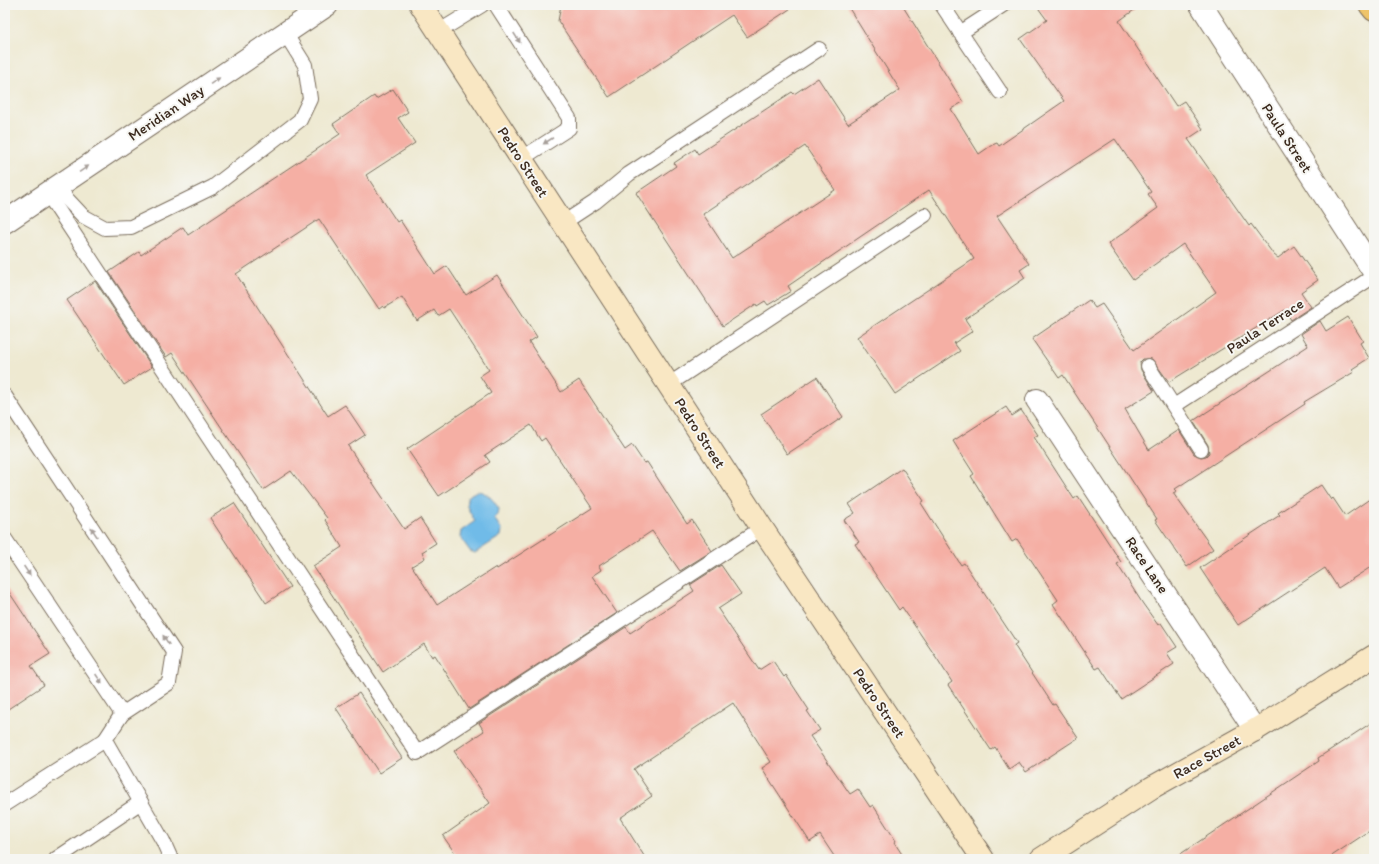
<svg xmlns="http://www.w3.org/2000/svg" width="1379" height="864" viewBox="0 0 1379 864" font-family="Itim,sans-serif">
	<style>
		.water { fill: #6fbbe8; stroke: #557283 }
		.building { fill: #f5afa4; fill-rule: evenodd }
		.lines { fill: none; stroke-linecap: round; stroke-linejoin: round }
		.lane-casing { stroke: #7a6d5d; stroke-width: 16 }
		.street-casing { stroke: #7a6d5d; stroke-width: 24 }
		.secondary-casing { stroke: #7a6d5d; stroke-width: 24 }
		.highway-casing { stroke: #7a6d5d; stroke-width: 24 }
		.lane { stroke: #fff; stroke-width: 14 }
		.street { stroke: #fff; stroke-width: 22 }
		.secondary { stroke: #f9e7c3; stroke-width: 22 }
		.highway { stroke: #efc469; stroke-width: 22 }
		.oneway { fill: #a79f9a }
		.labels { text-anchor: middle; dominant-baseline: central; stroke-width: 4; stroke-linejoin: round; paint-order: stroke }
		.street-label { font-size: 15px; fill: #3b2a1e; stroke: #f6f6f2 }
	</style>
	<rect width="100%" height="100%" fill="#f6f6f2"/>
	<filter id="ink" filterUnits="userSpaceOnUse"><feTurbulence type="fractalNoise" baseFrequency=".025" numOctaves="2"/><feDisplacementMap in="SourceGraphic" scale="8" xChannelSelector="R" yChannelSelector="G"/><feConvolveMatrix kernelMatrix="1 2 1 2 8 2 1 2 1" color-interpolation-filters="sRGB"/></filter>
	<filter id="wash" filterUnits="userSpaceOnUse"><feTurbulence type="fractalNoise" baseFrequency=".012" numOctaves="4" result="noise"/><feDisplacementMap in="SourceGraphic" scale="16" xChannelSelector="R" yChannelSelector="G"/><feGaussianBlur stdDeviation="0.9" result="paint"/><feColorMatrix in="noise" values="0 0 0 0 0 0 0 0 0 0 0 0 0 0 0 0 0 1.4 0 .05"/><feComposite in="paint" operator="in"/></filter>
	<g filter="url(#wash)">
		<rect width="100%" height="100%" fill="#eee9d1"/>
		<path class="water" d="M 478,491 C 489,493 493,500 499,509 L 498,515 L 494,518 L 502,530 L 501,536 L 475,553 L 470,551 L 460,537 L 461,531 L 475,521 C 468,509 459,497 478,491 Z"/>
		<g id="blocks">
			<g class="building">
				<polygon points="561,5 796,5 747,37 732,15 609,97 558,21"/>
				<path d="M 847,5 L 902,5 L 963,102 L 951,109 L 979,154 L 992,145 L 997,143 L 999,146 L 1064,101 L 1020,39 L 1047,20 L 1036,5 L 1141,5 L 1119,21 L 1176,106 L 1184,101 L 1203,129 L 1188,139 L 1249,226 L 1251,224 L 1274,255 L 1278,258 L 1294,246 L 1318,280 L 1301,292 L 1311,307 L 1291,320 L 1285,310 L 1169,382 L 1152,359 L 1143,359 L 1140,362 L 1141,370 L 1154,391 L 1125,409 L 1149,450 L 1179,430 L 1194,454 L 1201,457 L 1206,456 L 1209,453 L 1208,445 L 1193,421 L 1308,346 L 1301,334 L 1320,321 L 1326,331 L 1348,317 L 1363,341 L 1360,343 L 1369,358 L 1352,369 L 1354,372 L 1304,402 L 1305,404 L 1175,489 L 1177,491 L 1173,493 L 1213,549 L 1187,567 L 1155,520 L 1157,519 L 1063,375 L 1059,378 L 1032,339 L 1089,300 L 1095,308 L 1102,304 L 1134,350 L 1216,292 L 1183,244 L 1133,280 L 1108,244 L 1158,208 L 1148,194 L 1151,192 L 1115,139 L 997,216 L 1029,264 L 1020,270 L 1025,278 L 965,319 L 973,331 L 954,343 L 960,351 L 895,394 L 857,337 L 974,259 L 929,190 L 788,286 L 791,291 L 768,305 L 765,301 L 757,306 L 756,304 L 723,326 L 636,193 L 676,166 L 674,163 L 695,149 L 698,154 L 792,92 L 794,94 L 818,78 L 848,124 L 900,90 ZM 805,146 L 835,190 L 732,258 L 703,214 Z"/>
				<path d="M 393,89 L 408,112 L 398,118 L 415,143 L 366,175 L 397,222 L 400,220 L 435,274 L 447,266 L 466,295 L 497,275 L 537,337 L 529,342 L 561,392 L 579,380 L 625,450 L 632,445 L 644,463 L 647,462 L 687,524 L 692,520 L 712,551 L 680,571 L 652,531 L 599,566 L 601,570 L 592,576 L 617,613 L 469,709 L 435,655 L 432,657 L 424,644 L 383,672 L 313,566 L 342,547 L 325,520 L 327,518 L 291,471 L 263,490 L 172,353 L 166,357 L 109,272 L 139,252 L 141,255 L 183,227 L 188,235 L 340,134 L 333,124 L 374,96 L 376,99 ZM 319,219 L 379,309 L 383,306 L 384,308 L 402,297 L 417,321 L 434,310 L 438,316 L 449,309 L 489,370 L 480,376 L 491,393 L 407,449 L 439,496 L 490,462 L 485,455 L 531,425 L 541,441 L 545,438 L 592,508 L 497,569 L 496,567 L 437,605 L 412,566 L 425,558 L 422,552 L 436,543 L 420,518 L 404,529 L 348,446 L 365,435 L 345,405 L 328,416 L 236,274 Z"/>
				<polygon points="95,281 152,367 124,385 67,300"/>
				<polygon points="817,377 843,417 787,454 761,414"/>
				<polygon points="1006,407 1012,416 1021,410 1038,435 1034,437 1074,499 1078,496 1121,562 1117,564 1143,604 1158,625 1161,623 1177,647 1167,653 1174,664 1121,699 1100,667 1096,669 1053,604 1058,600 1017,539 1012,542 971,476 974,474 953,441"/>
				<polygon points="902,468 924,501 921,503 961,565 964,563 1017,643 1014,645 1053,705 1055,704 1078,738 1026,772 1019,762 1009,769 995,747 991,750 948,685 952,682 938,660 902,607 899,610 855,544 859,542 844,520 855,513 849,504"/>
				<polygon points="1321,485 1331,500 1333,498 1345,516 1374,496 1374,565 1338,588 1325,568 1238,625 1200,568 1280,515 1278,513"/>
				<polygon points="234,503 290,587 266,603 210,518"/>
				<polygon points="721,565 741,594 718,609 759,670 773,661 784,677 786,675 809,710 807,711 820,730 810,736 850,794 858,789 870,807 873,805 896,841 894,842 905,859 836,859 820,835 810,842 762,768 771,762 733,703 634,769 652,796 620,818 646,859 459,859 443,836 490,803 454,751 484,731 479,723 626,627 630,633 694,591 690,585"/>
				<polygon points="5,586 50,654 31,666 44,685 5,711"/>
				<polygon points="359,693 402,758 379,773 336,708"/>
				<polygon points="1374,721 1374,828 1327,859 1173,859 1319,761 1318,758"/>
			</g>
		</g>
	</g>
	<g filter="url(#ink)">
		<use href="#blocks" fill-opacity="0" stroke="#7a6d5d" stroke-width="1"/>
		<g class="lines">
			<defs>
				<g id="lane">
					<polyline points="496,5 569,118 569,128 521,159"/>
					<polyline points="942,5 1000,92"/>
					<polyline points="438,32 482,5"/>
					<polyline points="960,33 1003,5"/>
					<polyline points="58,186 67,199 83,216 105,228 131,227 213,187 300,120 310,99 305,65 285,33"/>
					<polyline points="47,193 417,753 762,528"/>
					<polyline points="563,223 595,202 629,174 819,49"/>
					<polyline points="1148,366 1201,449"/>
					<polyline points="668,385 925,215"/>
					<polyline points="5,396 174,652 169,683 122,714 5,539"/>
					<polyline points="1174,406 1374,276"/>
					<polyline points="122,714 105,740 163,841 171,859"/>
					<polyline points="5,804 105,740"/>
					<polyline points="56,859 141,802"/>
				</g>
				<g id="street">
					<polyline points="1201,5 1374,272"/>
					<polyline points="5,222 327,5"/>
					<polyline points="1037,400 1255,730"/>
				</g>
				<g id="secondary">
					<polyline points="421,5 762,528 983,859"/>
					<polyline points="1041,859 1151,788 1255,730 1374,656"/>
				</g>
				<polyline id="highway" points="1370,5 1374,10"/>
			</defs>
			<use href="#lane" class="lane-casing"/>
			<use href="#street" class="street-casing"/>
			<use href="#secondary" class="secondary-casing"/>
			<use href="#highway" class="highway-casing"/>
			<use href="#lane" class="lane"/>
			<use href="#street" class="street"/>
			<use href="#secondary" class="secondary"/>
			<use href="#highway" class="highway"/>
		</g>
		<defs><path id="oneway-solid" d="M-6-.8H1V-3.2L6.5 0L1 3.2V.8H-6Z"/></defs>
		<g class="oneway">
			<use href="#oneway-solid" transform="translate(517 38) rotate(57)"/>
			<use href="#oneway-solid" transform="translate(215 81) rotate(-34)"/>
			<use href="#oneway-solid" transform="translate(548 141) rotate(147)"/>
			<use href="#oneway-solid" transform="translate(84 169) rotate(-34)"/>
			<use href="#oneway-solid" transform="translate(94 532) rotate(-123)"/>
			<use href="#oneway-solid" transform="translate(27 571) rotate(56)"/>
			<use href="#oneway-solid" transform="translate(166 640) rotate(-123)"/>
			<use href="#oneway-solid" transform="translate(99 679) rotate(56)"/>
		</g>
	</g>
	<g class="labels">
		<g class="street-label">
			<text transform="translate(166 113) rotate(-34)">Meridian Way</text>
			<text transform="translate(1287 138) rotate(57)">Paula Street</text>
			<text transform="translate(523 162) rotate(57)">Pedro Street</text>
			<text transform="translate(1265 326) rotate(-33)">Paula Terrace</text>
			<text transform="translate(700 433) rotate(57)">Pedro Street</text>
			<text transform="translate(1147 565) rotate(56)">Race Lane</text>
			<text transform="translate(879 703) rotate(56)">Pedro Street</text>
			<text transform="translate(1207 757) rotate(-29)">Race Street</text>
		</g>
	</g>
	<rect width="1379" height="864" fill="none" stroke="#f6f6f2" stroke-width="20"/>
</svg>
